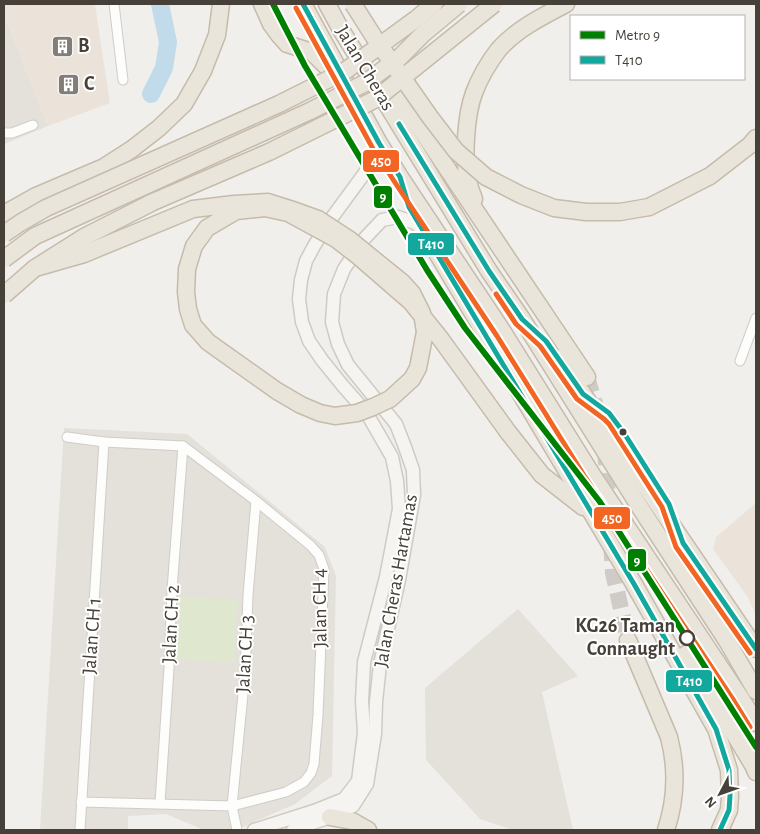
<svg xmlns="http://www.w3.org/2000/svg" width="760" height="834" viewBox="0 0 760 834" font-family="'Alegreya Sans',sans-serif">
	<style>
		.residential { fill: #e4e0da }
		.commercial { fill: #ebe3d9 }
		.green { fill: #dfe8cf }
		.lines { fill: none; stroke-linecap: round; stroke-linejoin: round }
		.river { stroke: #c1dbea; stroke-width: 18 }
		.highway-tunnel { stroke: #cfccc8; stroke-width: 16; stroke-dasharray: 16 8; stroke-linecap: butt }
		.street-casing { stroke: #cfcdc9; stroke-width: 11 }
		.secondary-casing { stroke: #cfcbc4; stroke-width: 15 }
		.highway-casing { stroke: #c6bbab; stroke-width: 19 }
		.street { stroke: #fdfdfc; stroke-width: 9 }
		.secondary { stroke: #f6f4f0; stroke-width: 12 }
		.highway { stroke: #eae5db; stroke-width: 16 }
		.highway-bridge-casing { stroke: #c6bbab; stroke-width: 19; stroke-linecap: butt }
		.highway-bridge { stroke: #eae5db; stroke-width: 16 }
		.bus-1-casing { stroke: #fff; stroke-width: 9 }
		.bus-2-casing { stroke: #fff; stroke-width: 9 }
		.bus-1 { stroke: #12a89d; stroke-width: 5 }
		.bus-2 { stroke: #f26522; stroke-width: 5 }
		.metro-1-casing { stroke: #fff; stroke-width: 10 }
		.metro-1 { stroke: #008000; stroke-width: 6 }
		.bus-dot { fill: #464039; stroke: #fff; stroke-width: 2 }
		.stop-dot { fill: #fff; stroke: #464039; stroke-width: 2.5 }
		.labels { text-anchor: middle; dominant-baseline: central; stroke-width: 4; stroke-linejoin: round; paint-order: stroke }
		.poi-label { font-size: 20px; font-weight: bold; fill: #464039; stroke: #fff; text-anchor: start }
		.street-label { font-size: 20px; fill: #464039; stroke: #fff }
		.stop-label { font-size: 20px; font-weight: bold; fill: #464039; stroke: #fff; text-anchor: end }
		.line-badge { stroke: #fff; stroke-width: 2 }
		.badge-label { font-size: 14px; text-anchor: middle; font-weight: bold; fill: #fff }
	</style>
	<rect width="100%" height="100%" fill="#f1efec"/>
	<g class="residential">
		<polygon points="4,15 48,126 4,144"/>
		<polygon points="64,428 187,434 325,547 336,576 332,776 295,804 236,830 204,830 166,814 128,816 128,830 40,830"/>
		<polygon points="518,609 578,676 542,692 573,830 513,830 480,819 426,760 425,688"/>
	</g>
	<g class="commercial">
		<polygon points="4,4 95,4 110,103 48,126 4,15"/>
		<polygon points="756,503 756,615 747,596 713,549 716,537"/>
	</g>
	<polygon class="green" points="179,596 237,599 235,662 176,660"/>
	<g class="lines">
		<polyline class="river" points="151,94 164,68 168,42 160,4"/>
		<g class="highway-tunnel">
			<polyline points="587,377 598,413"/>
			<polyline points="605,449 613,573 628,640"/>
		</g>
		<defs>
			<g id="street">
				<polyline points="114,4 123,80"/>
				<polyline points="4,133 12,133 33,125"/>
				<polyline points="740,361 756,318"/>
				<polyline points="67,437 104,442 183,446 256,501 310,545 319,555 324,569 318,715 314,764 311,773 304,782 286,792 232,806 245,674 248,595 256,501"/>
				<polyline points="81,802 232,806 237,830"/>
				<polyline points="160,803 169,668 172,590 183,446"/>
				<polyline points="80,830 104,442"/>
			</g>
			<g id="secondary">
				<polyline points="254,830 314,811 344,799 358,781 364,733 362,701 364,662 386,577 399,509 397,481 392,457 366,412 343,386 322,360 309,341 302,322 299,299 301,280 306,261 314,246 328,223 364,174 375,155 379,143"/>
				<polyline points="293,830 330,817 353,806 367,784 375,734 376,702 380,664 399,580 414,495 413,470 405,447 396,424 348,365 338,344 332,322 334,294 344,269 365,238 382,220 398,217 415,223 423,230"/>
			</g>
			<g id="highway">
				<polyline points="262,4 271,24 279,35 287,44 312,52 336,76"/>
				<polyline points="303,4 379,143 400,177 503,332 591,473 740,697 756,723"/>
				<polyline points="327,4 340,28 489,271 522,319 641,509 727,641 756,691"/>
				<polyline points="382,77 412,116 587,377"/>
				<path d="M 474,199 C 472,193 469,187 468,180 C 463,158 466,114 474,93 C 480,77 489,62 499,49 C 517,29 543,16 566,4"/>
				<polyline points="649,207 710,176 750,145 756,138"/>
				<polyline points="4,214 36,196 104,167 132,149 159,128 184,104 203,71 217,35 221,4"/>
				<polyline points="434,248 634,584 716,729 729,770 730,796 729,810 720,830"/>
				<polyline points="558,358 583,394 756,649"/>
				<polyline points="508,432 542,475 583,507"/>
				<path d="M 628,640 L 669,737 C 677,768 676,800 666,830"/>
				<polyline points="686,654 753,765 756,772"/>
				<polyline points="330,817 352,821 368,830"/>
			</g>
		</defs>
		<use href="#street" class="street-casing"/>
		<use href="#secondary" class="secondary-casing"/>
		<use href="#highway" class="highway-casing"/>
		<use href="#street" class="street"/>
		<use href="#secondary" class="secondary"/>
		<use href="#highway" class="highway"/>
		<defs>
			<g id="highway-bridge">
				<polyline points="353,4 374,37 430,117 456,151 486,177 521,195 554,208 586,212 620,212 649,207"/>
				<polyline points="4,234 20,223 46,208 279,104 345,71 416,19 434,4"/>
				<polyline points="4,259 35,236 310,111 365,83 399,58 423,34 459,4"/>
				<polyline points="35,268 84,254 193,209 234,204 268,202 290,209 318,219 350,240 403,283 412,293 422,313 425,332 418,368 412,379 390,399 373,407 357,413 335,416 320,413 301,405 277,391 208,342 193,325 188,309 186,292 187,269 194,246 207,228 236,211 265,208 288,213 336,239 358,256 411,302 440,338 508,432"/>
				<polyline points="4,295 35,268 84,237 153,202 269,152 376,99 494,4"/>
			</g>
		</defs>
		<use href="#highway-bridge" class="highway-bridge-casing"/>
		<use href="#highway-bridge" class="highway-bridge"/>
		<defs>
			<g id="bus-1">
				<polyline points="303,4 379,143 400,177 409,207 634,584 716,729 729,770 730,796 729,810 720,830"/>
				<polyline points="399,124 489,271 522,319 546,341 583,394 609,413 624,433 669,504 683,543 756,649"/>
			</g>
			<g id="bus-2">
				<polyline points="296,8 372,147 394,181 497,336 585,477 734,701 750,727"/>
				<polyline points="496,294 516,324 540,346 577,399 604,419 609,424 662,507 676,547 750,653"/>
			</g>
		</defs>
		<use href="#bus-1" class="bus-1-casing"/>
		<use href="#bus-2" class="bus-2-casing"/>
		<use href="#bus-1" class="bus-1"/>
		<use href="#bus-2" class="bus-2"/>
		<defs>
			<polyline id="metro-1" points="273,4 305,66 427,270 465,328 600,502 756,747"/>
		</defs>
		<use href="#metro-1" class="metro-1-casing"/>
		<use href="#metro-1" class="metro-1"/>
	</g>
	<defs>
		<symbol id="building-square" viewBox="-11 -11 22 22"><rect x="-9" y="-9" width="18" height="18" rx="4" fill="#827d78" stroke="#fff"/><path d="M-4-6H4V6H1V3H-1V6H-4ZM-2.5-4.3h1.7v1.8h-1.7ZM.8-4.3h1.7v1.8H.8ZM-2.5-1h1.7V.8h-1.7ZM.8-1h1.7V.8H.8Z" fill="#fff"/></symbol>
	</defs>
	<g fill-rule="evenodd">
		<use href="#building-square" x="50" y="34" width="25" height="25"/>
		<use href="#building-square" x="56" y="72" width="25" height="25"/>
	</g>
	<circle class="bus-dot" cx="623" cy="432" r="4.5"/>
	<circle class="stop-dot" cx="687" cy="638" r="7"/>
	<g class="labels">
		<g class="poi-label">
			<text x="78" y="46">B</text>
			<text x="84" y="84">C</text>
		</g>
		<g class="street-label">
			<text transform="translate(365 68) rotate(59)">Jalan Cheras</text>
			<text transform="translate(396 581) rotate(-80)">Jalan Cheras Hartamas</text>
			<text transform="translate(320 608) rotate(-91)">Jalan CH 4</text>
			<text transform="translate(171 624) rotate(-87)">Jalan CH 2</text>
			<text transform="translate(92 636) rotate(-86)">Jalan CH 1</text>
			<text transform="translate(245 654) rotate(-87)">Jalan CH 3</text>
		</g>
		<g class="stop-label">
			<text x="675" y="626">KG26 Taman<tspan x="675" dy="23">Connaught</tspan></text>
		</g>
	</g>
	<g class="line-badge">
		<rect x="362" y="149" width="38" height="24" rx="5" fill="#f26522"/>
		<rect x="373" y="185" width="20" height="24" rx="5" fill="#008000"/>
		<rect x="407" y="232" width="48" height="24" rx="5" fill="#12a89d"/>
		<rect x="593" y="506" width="38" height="24" rx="5" fill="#f26522"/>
		<rect x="627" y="548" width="20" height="24" rx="5" fill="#008000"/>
		<rect x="665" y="669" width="48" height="24" rx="5" fill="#12a89d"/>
	</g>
	<g class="badge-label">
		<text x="381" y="166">450</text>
		<text x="383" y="201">9</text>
		<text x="431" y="249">T410</text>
		<text x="612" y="523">450</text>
		<text x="637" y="565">9</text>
		<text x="689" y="686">T410</text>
	</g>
	<rect width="760" height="834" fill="none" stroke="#464039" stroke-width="10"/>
	<rect x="570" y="15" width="175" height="65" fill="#ffffff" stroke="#b5b3b0"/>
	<rect x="580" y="31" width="25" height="8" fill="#008000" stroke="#b5b3b0"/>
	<text x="615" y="40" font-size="15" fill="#464039">Metro 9</text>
	<rect x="580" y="56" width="25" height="8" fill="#12a89d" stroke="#b5b3b0"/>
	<text x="615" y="65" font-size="15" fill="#464039">T410</text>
	<g transform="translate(720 794) rotate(229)" stroke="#ffffff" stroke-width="4" paint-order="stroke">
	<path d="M0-4L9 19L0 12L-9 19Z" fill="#464039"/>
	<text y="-8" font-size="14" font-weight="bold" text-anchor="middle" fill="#464039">N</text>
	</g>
</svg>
